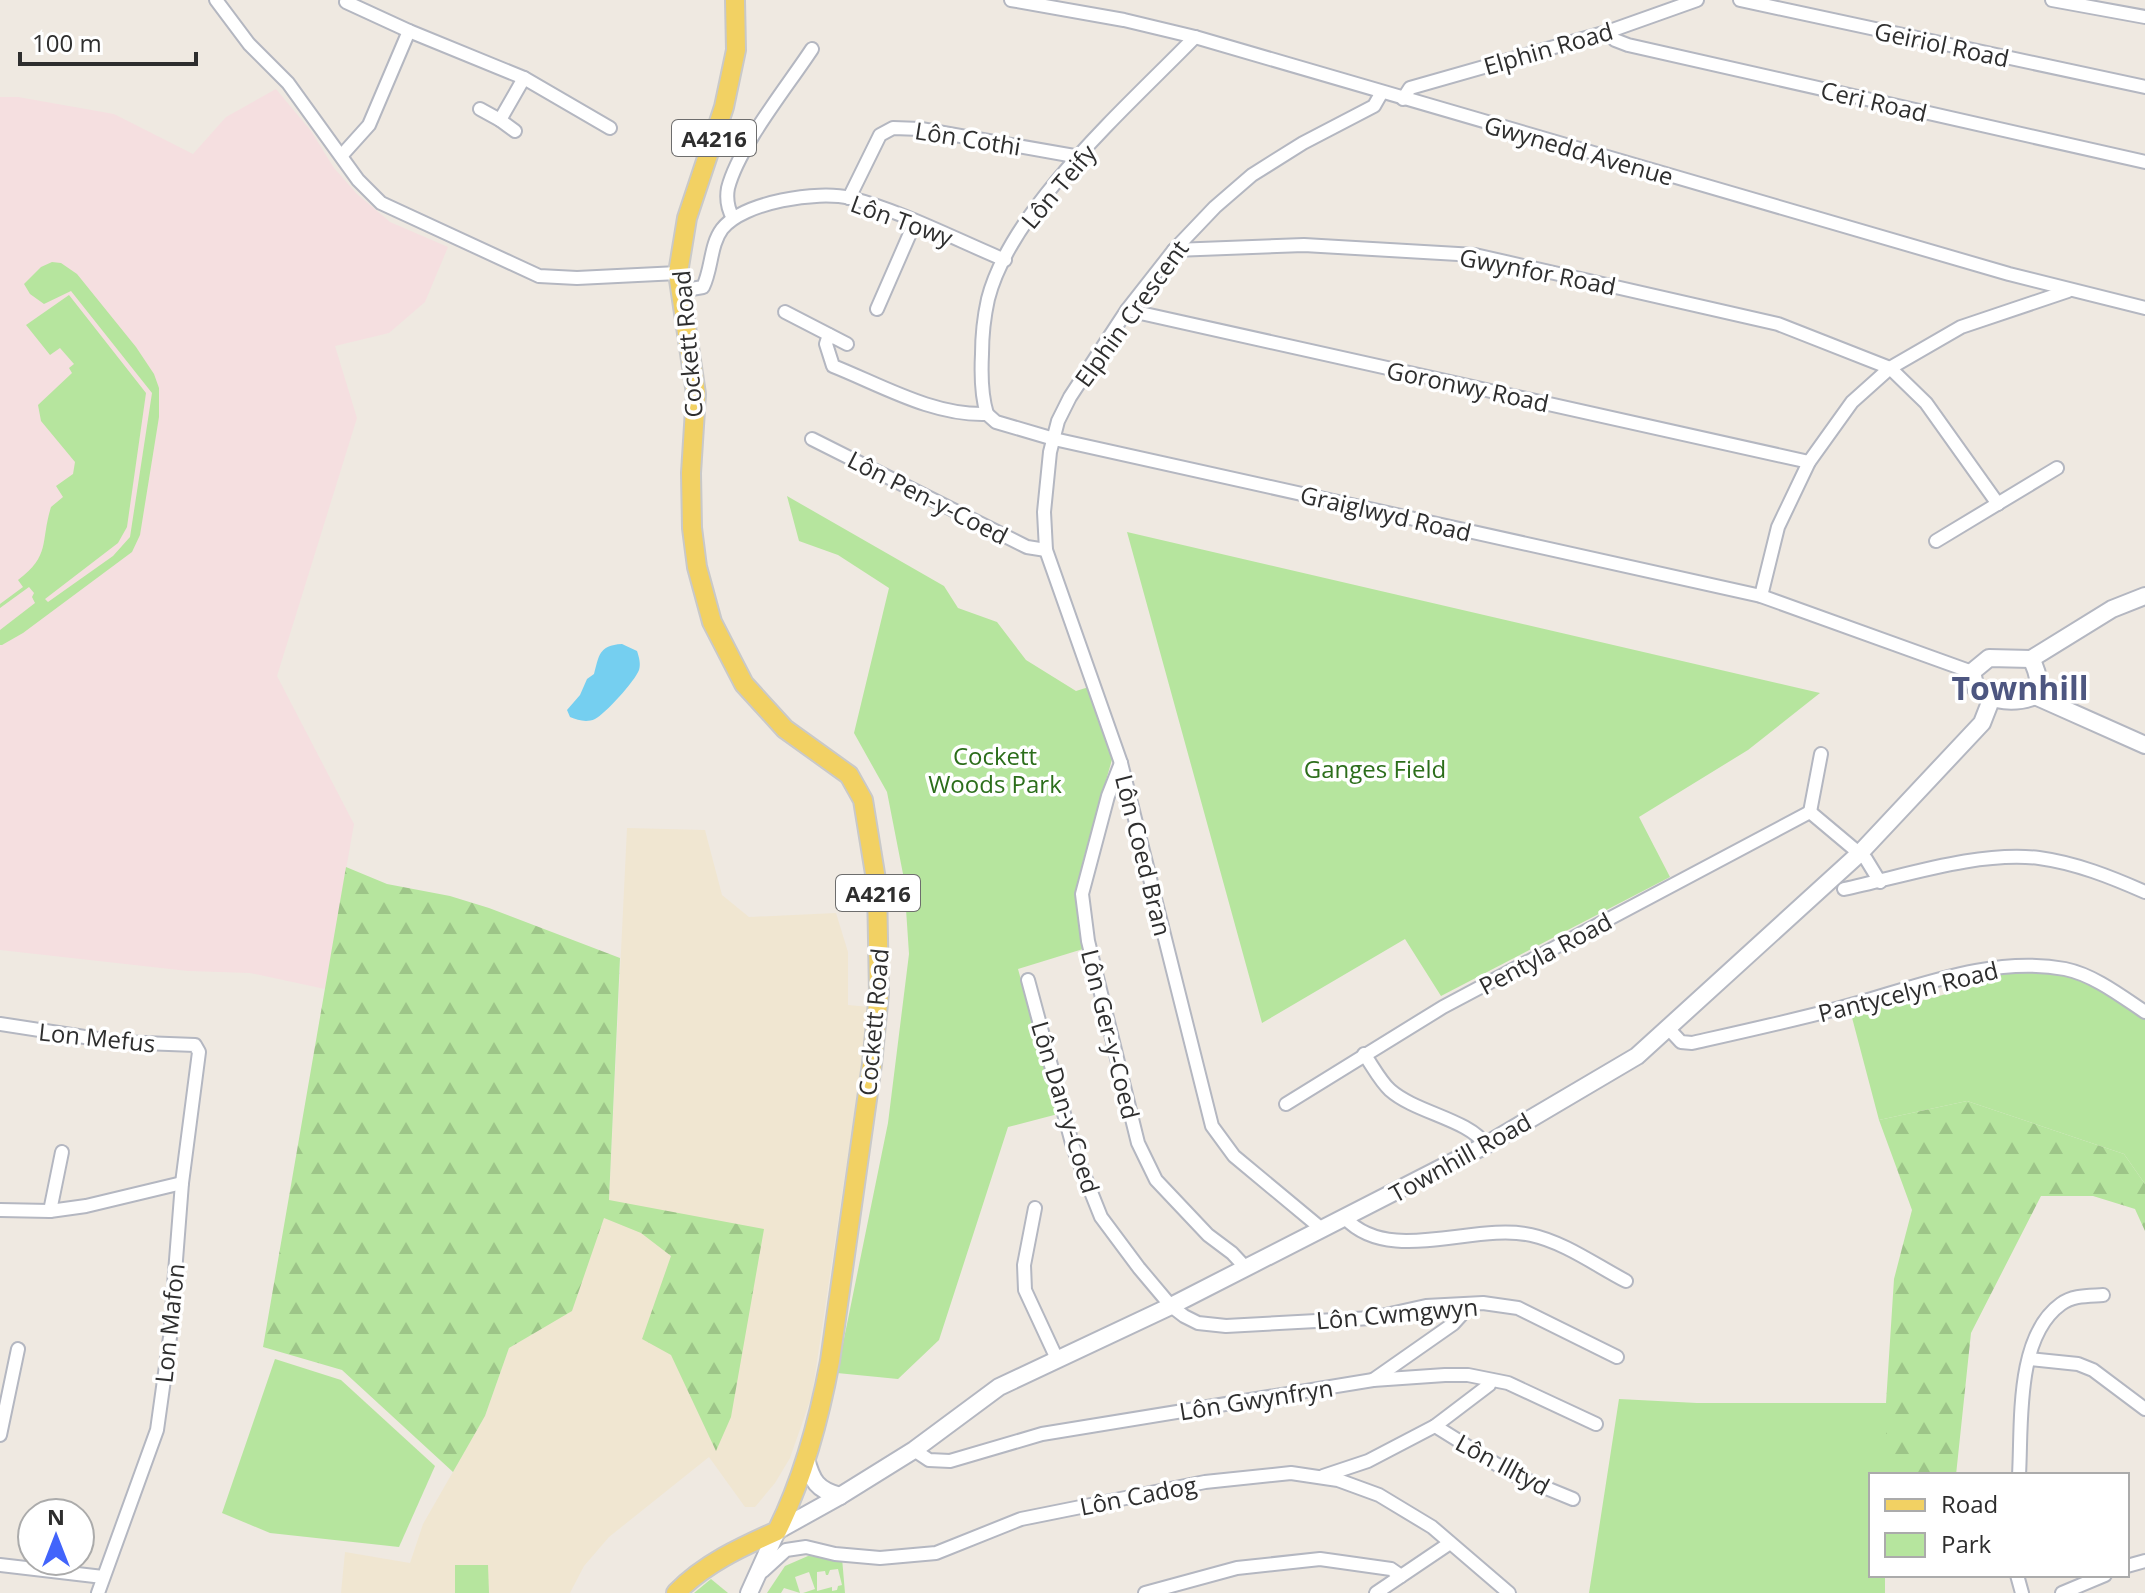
<svg xmlns="http://www.w3.org/2000/svg" width="2145" height="1593" viewBox="0 0 2145 1593" font-family="'Open Sans',sans-serif">
	<style>
		.education { fill: #f0e6d1 }
		.medical { fill: #f5dfe0 }
		.green { fill: #b6e59e; fill-rule: evenodd }
		.forest { fill: url(#forest-firs) }
		.water { fill: #75cff0 }
		.lines { fill: none; stroke-linecap: round; stroke-linejoin: round }
		.street-casing { stroke: #b4b7c1; stroke-width: 16 }
		.secondary-casing { stroke: #b4b7c1; stroke-width: 20 }
		.primary-casing { stroke: #c9c9c9; stroke-width: 22 }
		.street { stroke: #fff; stroke-width: 12 }
		.secondary { stroke: #fff; stroke-width: 16 }
		.primary { stroke: #f2d163; stroke-width: 18 }
		.labels { text-anchor: middle; dominant-baseline: central; stroke-width: 7; stroke-linejoin: round; paint-order: stroke }
		.shield { fill: #fff; stroke: #6d6d6d; stroke-width: 2 }
		.shield-label { font-size: 22px; font-weight: bold; fill: #2e2e2e }
		.street-label { font-size: 24px; fill: #2e2e2e; stroke: #fff }
		.park-label { font-size: 24px; fill: #2c6e1b; stroke: #fff }
		.district-label { font-size: 32px; font-weight: bold; fill: #4d5680; stroke: #fff }
	</style>
	<defs>
		<pattern id="forest-firs" width="22" height="20" patternUnits="userSpaceOnUse" patternTransform="scale(2)"><rect width="22" height="20" fill="#b6e59e"/><path d="M5 1l3.5 6h-7zM16 11l3.5 6h-7z" fill="#9dc588"/></pattern>
	</defs>
	<rect width="100%" height="100%" fill="#efe9e1"/>
	<polygon class="education" points="627,828 705,830 722,895 749,917 836,913 848,952 848,1005 870,1007 812,1395 790,1458 775,1483 755,1507 745,1507 709,1457 609,1537 584,1566 570,1593 341,1593 345,1552 410,1563 423,1524 485,1416 509,1348 572,1310 609,1200"/>
	<polygon class="medical" points="276,89 311,131 334,168 357,194 390,222 448,247 425,302 389,333 335,346 357,418 277,676 354,824 325,989 250,973 188,971 0,950 0,97 18,97 114,114 193,154 226,117"/>
	<g class="green">
		<path d="M 52,262 L 61,263 L 77,274 L 136,347 L 154,374 L 159,388 L 159,417 L 140,535 L 132,552 L 23,633 L 2,645 L 0,645 L 0,630 L 35,603 L 32,597 L 34,593 L 29,587 L 0,608 L 0,604 L 23,587 L 18,580 C 51,555 40,543 51,507 L 63,497 L 56,486 L 73,474 L 75,462 L 41,421 L 38,405 L 72,373 L 69,368 L 74,364 L 60,348 L 50,355 L 26,325 L 69,295 L 146,393 L 127,527 L 118,543 L 45,599 L 48,602 L 113,556 L 130,537 L 152,393 L 71,291 L 44,304 L 30,294 L 24,284 L 41,267 Z"/>
		<polygon points="787,496 944,586 958,608 997,622 1026,660 1076,691 1092,686 1113,756 1083,861 1076,902 1083,949 1018,969 1058,1114 1008,1127 939,1340 898,1379 837,1373 888,1123 909,954 904,879 887,792 854,733 889,588 838,555 799,541"/>
		<polygon points="1127,532 1820,693 1748,750 1639,817 1670,877 1441,996 1405,939 1262,1023"/>
		<polygon points="2028,970 2067,975 2094,984 2145,1016 2145,1184 2124,1154 1967,1101 1879,1120 1850,1010 1901,996 1904,1005 1981,985 1979,975"/>
		<polygon points="275,1359 341,1380 435,1466 399,1547 270,1533 222,1513"/>
		<polygon points="1619,1399 1697,1403 1886,1403 1886,1475 1871,1475 1871,1575 1885,1575 1885,1593 1589,1593"/>
		<path d="M 808,1556 L 842,1558 L 845,1593 L 803,1593 L 815,1589 L 809,1572 L 795,1577 L 800,1593 L 784,1588 L 781,1593 L 767,1593 L 785,1566 ZM 838,1569 L 842,1585 L 838,1586 L 837,1590 L 832,1591 L 832,1587 L 817,1591 L 817,1572 L 825,1571 L 826,1575 L 828,1575 L 830,1570 Z"/>
		<polygon points="455,1565 488,1565 489,1593 455,1593"/>
		<polygon points="711,1579 728,1593 694,1593"/>
	</g>
	<g class="forest">
		<polygon points="346,867 387,884 450,896 489,908 620,958 609,1200 764,1229 731,1417 716,1451 671,1355 642,1339 671,1256 641,1233 604,1218 572,1311 509,1348 485,1416 453,1472 342,1370 263,1347"/>
		<polygon points="1967,1101 2124,1154 2145,1184 2145,1231 2135,1209 2093,1196 2041,1196 1971,1333 1956,1475 1886,1475 1886,1403 1894,1279 1912,1210 1879,1120"/>
	</g>
	<path class="water" d="M 622,644 L 637,651 C 639,657 641,664 639,670 C 635,681 605,714 595,719 C 586,723 578,720 570,717 L 567,710 L 580,695 L 587,679 L 594,674 C 599,657 598,645 622,644 Z"/>
	<g class="lines">
		<defs>
			<g id="street">
				<polyline points="216,0 249,44 288,83 358,180 381,203 539,276 577,278 678,273"/>
				<polyline points="1011,0 1124,20 1195,37 2009,274 2145,308"/>
				<polyline points="1740,0 2145,87"/>
				<polyline points="2052,0 2145,17"/>
				<polyline points="346,2 409,31 524,78 610,128"/>
				<polyline points="1607,32 1615,40 1628,45 2145,162"/>
				<polyline points="1403,99 1410,88 1607,32 1697,0"/>
				<polyline points="480,109 500,120 515,131"/>
				<polyline points="500,120 524,78"/>
				<polyline points="342,155 369,125 409,31"/>
				<polyline points="849,198 880,135 893,128 921,129 1080,157"/>
				<path d="M 733,218 C 728,209 726,199 728,188 C 739,146 787,87 812,49"/>
				<polyline points="1174,250 1304,245 1475,255 1778,324 1890,368 1926,403 1998,504"/>
				<path d="M 680,291 L 703,287 C 712,269 710,245 722,229 C 743,202 818,190 850,198 C 899,210 957,240 1005,260"/>
				<polyline points="877,309 915,222"/>
				<polyline points="1127,310 1809,462"/>
				<polyline points="785,312 847,344"/>
				<path d="M 829,335 L 826,344 L 833,366 C 881,385 933,416 987,414 L 996,422 L 1054,439 L 1761,596 L 1972,672"/>
				<path d="M 987,414 C 981,395 981,374 982,354 C 982,336 984,317 988,299 C 1011,208 1130,104 1195,37"/>
				<polyline points="812,439 1027,547 1046,550"/>
				<polyline points="1936,541 2057,468"/>
				<polyline points="1761,596 1778,527 1809,462 1852,402 1890,368 1961,327 2068,291"/>
				<polyline points="1121,763 1108,796 1082,894 1088,941 1138,1143 1156,1180 1208,1235 1232,1253 1246,1268"/>
				<polyline points="1810,812 1866,859 1880,882"/>
				<polyline points="1810,812 1821,754"/>
				<path d="M 1844,889 C 1905,876 1977,851 2039,858 C 2076,863 2111,877 2145,892"/>
				<polyline points="1028,980 1073,1147 1101,1217 1139,1268 1171,1306 1184,1316 1198,1323 1226,1326 1372,1318 1426,1306 1483,1303 1518,1308 1617,1357"/>
				<polyline points="0,1024 117,1042 195,1045 199,1052 182,1183 170,1337 157,1430 98,1593"/>
				<path d="M 1668,1028 L 1681,1042 L 1692,1043 C 1741,1032 1791,1021 1840,1008 C 1912,989 1989,955 2065,969 C 2094,975 2121,996 2145,1012"/>
				<path d="M 1364,1054 C 1372,1065 1380,1081 1390,1090 C 1416,1113 1468,1119 1486,1145"/>
				<polyline points="1286,1104 1443,1007 1810,812"/>
				<polyline points="1035,1208 1024,1265 1025,1290 1057,1359"/>
				<polyline points="0,1210 50,1211 86,1206 182,1183"/>
				<polyline points="50,1211 62,1152"/>
				<path d="M 1345,1218 C 1390,1266 1474,1222 1531,1235 C 1564,1242 1597,1266 1626,1281"/>
				<polyline points="1323,1230 1234,1156 1212,1126 1121,763 1046,550 1044,512 1050,452 1058,421 1070,397 1127,310 1174,250 1215,207 1252,175 1303,143 1374,106 1382,92"/>
				<polyline points="2029,1359 2078,1364 2093,1370 2145,1409"/>
				<polyline points="1373,1380 1453,1324 1463,1313 1464,1305"/>
				<polyline points="1435,1426 1512,1474 1573,1499"/>
				<polyline points="0,1435 18,1349"/>
				<polyline points="914,1450 929,1460 950,1461 1042,1434 1373,1380 1445,1375 1468,1375 1508,1383 1596,1424"/>
				<path d="M 2019,1475 C 2022,1424 2015,1337 2061,1304 C 2073,1295 2088,1296 2103,1295"/>
				<polyline points="1323,1476 1368,1461 1435,1426 1489,1385 1491,1380"/>
				<polyline points="0,1565 103,1577"/>
				<polyline points="2127,1566 2145,1561"/>
				<polyline points="763,1571 786,1550 806,1547 835,1554 880,1558 936,1553 1021,1519 1205,1482 1291,1473 1338,1480 1379,1495 1432,1527 1509,1593"/>
				<polyline points="2017,1575 2022,1593"/>
				<polyline points="1145,1593 1237,1568 1320,1559 1391,1569 1401,1576"/>
				<polyline points="1376,1593 1450,1543"/>
				<polyline points="2062,1593 2105,1575"/>
			</g>
			<g id="secondary">
				<path d="M 2031,659 L 1989,658 L 1972,672 L 1976,689 C 1993,702 2015,704 2035,696"/>
				<polyline points="2031,659 2112,609 2145,596"/>
				<path d="M 2031,659 C 2037,670 2042,683 2035,696"/>
				<polyline points="2035,696 2145,745"/>
				<path d="M 806,1459 C 812,1481 817,1490 840,1496"/>
				<polyline points="749,1593 777,1531 840,1496 914,1450 999,1387 1171,1306 1486,1145 1637,1056 1860,853 1982,723 1991,700"/>
			</g>
			<path id="primary" d="M 676,1593 C 704,1564 741,1547 777,1531 C 804,1477 819,1420 830,1361 L 872,1064 L 879,993 L 877,886 L 863,800 L 849,775 L 785,729 L 744,684 L 712,622 L 697,567 L 692,528 L 691,473 L 696,394 L 678,273 L 687,218 L 724,107 L 736,50 L 735,0"/>
		</defs>
		<use href="#street" class="street-casing"/>
		<use href="#secondary" class="secondary-casing"/>
		<use href="#primary" class="primary-casing"/>
		<use href="#street" class="street"/>
		<use href="#secondary" class="secondary"/>
		<use href="#primary" class="primary"/>
	</g>
	<g class="labels">
		<g class="shield">
			<rect x="672" y="120" width="84" height="36" rx="6"/>
			<rect x="836" y="875" width="84" height="36" rx="6"/>
		</g>
		<g class="shield-label">
			<text x="714" y="138">A4216</text>
			<text x="878" y="893">A4216</text>
		</g>
		<g class="street-label">
			<text transform="translate(1942 44) rotate(12)">Geiriol Road</text>
			<text transform="translate(1548 48) rotate(-16)">Elphin Road</text>
			<text transform="translate(1874 101) rotate(13)">Ceri Road</text>
			<text transform="translate(968 138) rotate(9)">Lôn Cothi</text>
			<text transform="translate(1579 150) rotate(16)">Gwynedd Avenue</text>
			<text transform="translate(1058 186) rotate(-50)">Lôn Teify</text>
			<text transform="translate(902 220) rotate(20)">Lôn Towy</text>
			<text transform="translate(1538 271) rotate(11)">Gwynfor Road</text>
			<text transform="translate(1131 313) rotate(-54)">Elphin Crescent</text>
			<text transform="translate(687 344) rotate(-95)">Cockett Road</text>
			<text transform="translate(1468 386) rotate(12)">Goronwy Road</text>
			<text transform="translate(928 497) rotate(27)">Lôn Pen-y-Coed</text>
			<text transform="translate(1386 513) rotate(13)">Graiglwyd Road</text>
			<text transform="translate(1144 855) rotate(76)">Lôn Coed Bran</text>
			<text transform="translate(1545 953) rotate(-28)">Pentyla Road</text>
			<text transform="translate(1908 991) rotate(-14)">Pantycelyn Road</text>
			<text transform="translate(873 1022) rotate(-85)">Cockett Road</text>
			<text transform="translate(1111 1034) rotate(76)">Lôn Ger-y-Coed</text>
			<text transform="translate(97 1037) rotate(6)">Lon Mefus</text>
			<text transform="translate(1066 1107) rotate(73)">Lôn Dan-y-Coed</text>
			<text transform="translate(1460 1157) rotate(-29)">Townhill Road</text>
			<text transform="translate(1397 1313) rotate(-5)">Lôn Cwmgwyn</text>
			<text transform="translate(169 1323) rotate(-84)">Lon Mafon</text>
			<text transform="translate(1256 1399) rotate(-9)">Lôn Gwynfryn</text>
			<text transform="translate(1503 1464) rotate(28)">Lôn Illtyd</text>
			<text transform="translate(1138 1495) rotate(-11)">Lôn Cadog</text>
		</g>
		<g class="park-label">
			<text x="995" y="755">Cockett<tspan x="995" dy="28">Woods Park</tspan></text>
			<text x="1375" y="768">Ganges Field</text>
		</g>
		<g class="district-label">
			<text x="2020" y="687">Townhill</text>
		</g>
	</g>
	<rect x="1869" y="1473" width="260" height="104" fill="#ffffff" stroke="#ababab" stroke-width="2"/>
	<rect x="1885" y="1499" width="40" height="12" fill="#f2d163" stroke="#ababab" stroke-width="2"/>
	<text x="1941" y="1513" font-size="24" fill="#2e2e2e">Road</text>
	<rect x="1885" y="1533" width="40" height="24" fill="#b6e59e" stroke="#ababab" stroke-width="2"/>
	<text x="1941" y="1553" font-size="24" fill="#2e2e2e">Park</text>
	<g transform="translate(56 1537)"><circle r="38" fill="#ffffff" stroke="#ababab" stroke-width="2"/>
	<path d="M0-6L14 30L0 20L-14 30Z" fill="#4264fb"/>
	<text y="-12" font-size="22" font-weight="bold" text-anchor="middle" fill="#2e2e2e">N</text>
	</g>
	<path d="M20 52v12h176v-12" fill="none" stroke="#2e2e2e" stroke-width="4"/>
	<text x="32" y="52" font-size="24" fill="#2e2e2e" stroke="#ffffff" stroke-width="6" paint-order="stroke">100 m</text>
</svg>
